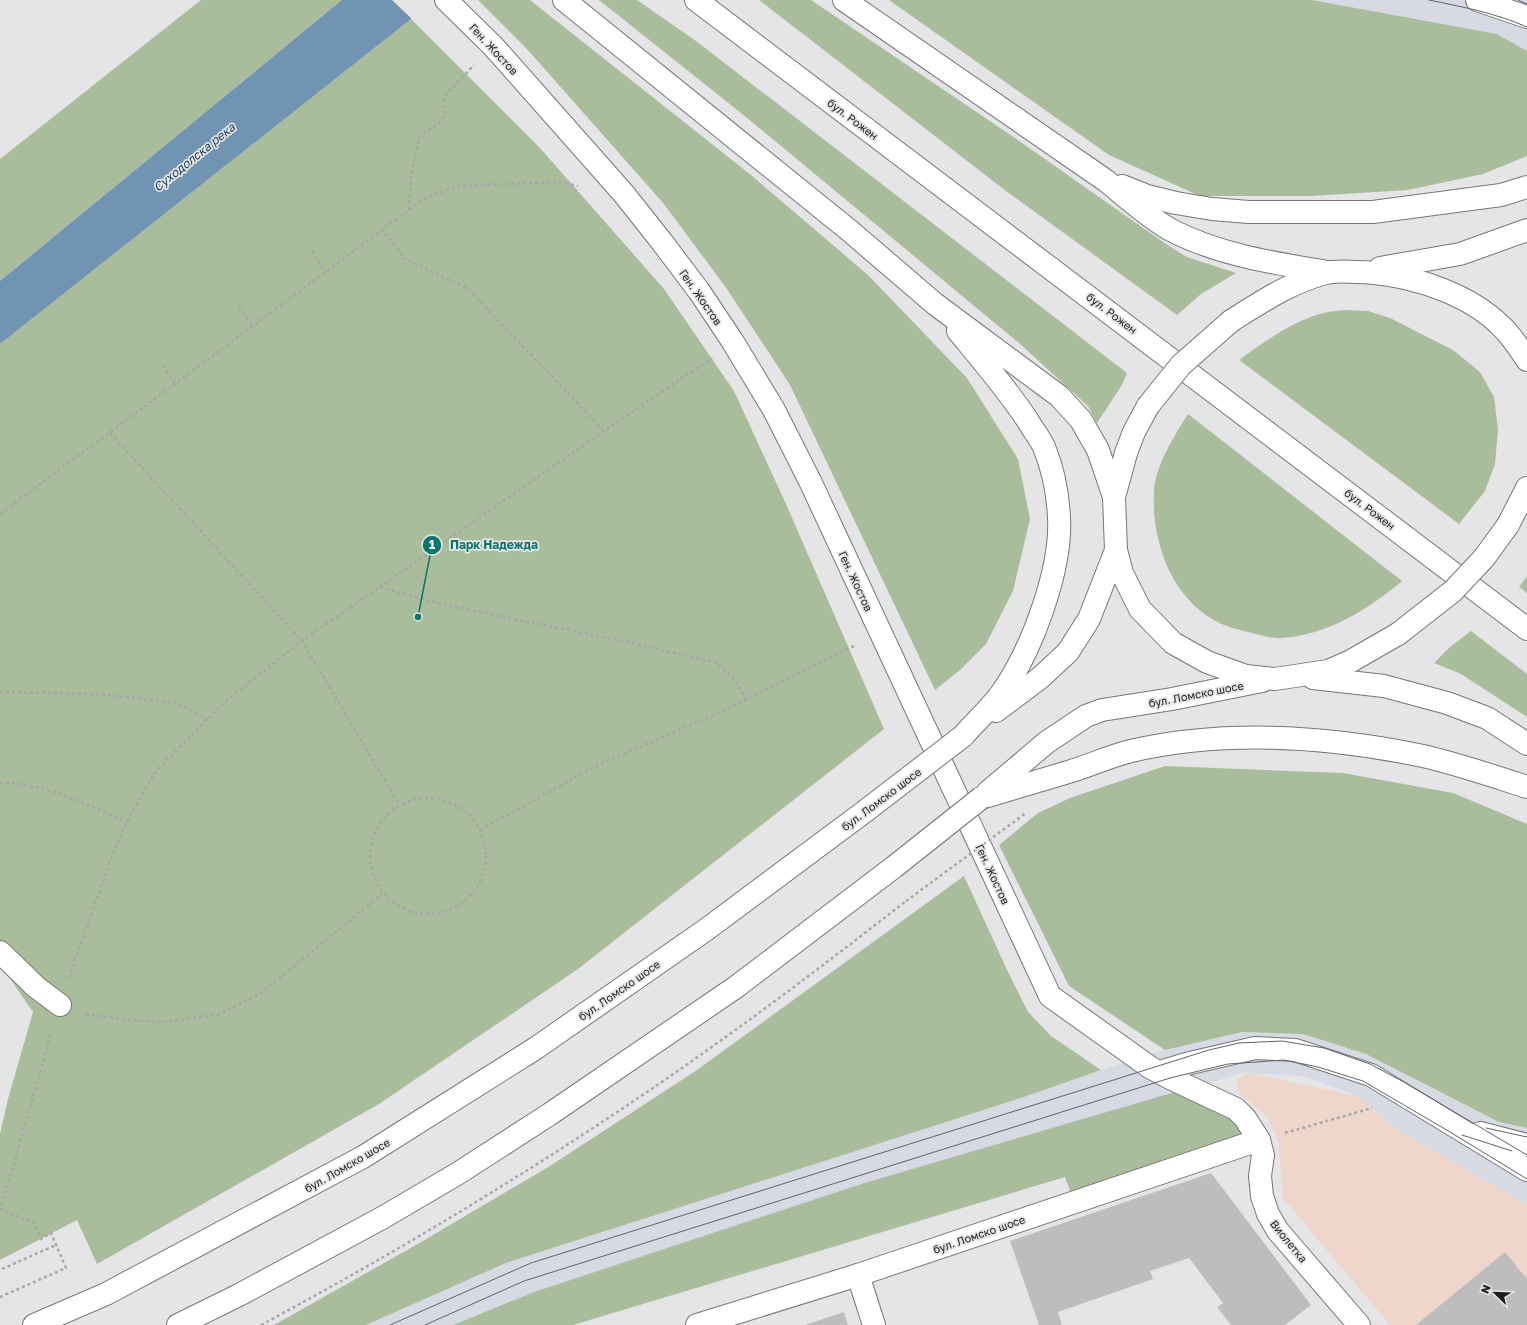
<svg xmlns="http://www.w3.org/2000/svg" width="1527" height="1325" viewBox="0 0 1527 1325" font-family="'Golos Text',sans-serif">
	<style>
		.commercial { fill: #eed6cb }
		.built { fill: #d7dae3 }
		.green { fill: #a9bd9c }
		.water { fill: #7094b1 }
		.pier { fill: #e5e5e7 }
		.building { fill: #bebcbd }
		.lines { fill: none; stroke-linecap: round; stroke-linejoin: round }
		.minor-casing { stroke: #757678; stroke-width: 24 }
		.major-casing { stroke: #757678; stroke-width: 24 }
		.path { stroke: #a7a7a9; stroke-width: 2.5; stroke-dasharray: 3 3; stroke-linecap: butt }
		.minor { stroke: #fff; stroke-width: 22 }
		.major { stroke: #fff; stroke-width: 22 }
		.tram { stroke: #636365; stroke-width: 1 }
		.major-bridge-casing { stroke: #757678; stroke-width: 24; stroke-linecap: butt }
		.path-bridge { stroke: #a7a7a9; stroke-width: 2.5; stroke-dasharray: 3 3; stroke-linecap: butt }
		.major-bridge { stroke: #fff; stroke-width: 22 }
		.labels { text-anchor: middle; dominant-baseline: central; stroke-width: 3.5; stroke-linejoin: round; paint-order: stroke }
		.street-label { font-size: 11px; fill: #1e1e1f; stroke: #e5e5e7 }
		.water-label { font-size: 12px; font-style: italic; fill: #113d5b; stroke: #e5e5e7 }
		.leader { fill: none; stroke: #0f766e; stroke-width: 1.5 }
		.callout-dot { fill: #0f766e; stroke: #e5e5e7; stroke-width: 1.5 }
		.mark-label { font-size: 12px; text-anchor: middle; font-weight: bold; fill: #fff }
		.callout-label { font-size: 12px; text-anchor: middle; font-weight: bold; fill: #0f766e; stroke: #e5e5e7; stroke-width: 3.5; stroke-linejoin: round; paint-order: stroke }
	</style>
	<rect width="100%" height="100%" fill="#e5e5e7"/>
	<polygon class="commercial" points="1249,1073 1358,1096 1392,1126 1527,1205 1527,1325 1390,1325 1283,1198 1278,1139 1267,1117 1245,1098 1240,1095 1237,1090 1236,1085 1238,1079 1243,1075"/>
	<g class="built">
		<polygon points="1312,0 1527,0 1527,51 1497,34"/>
		<polygon points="1242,1032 1303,1034 1366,1054 1499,1122 1527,1128 1527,1205 1392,1126 1358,1096 1304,1076 1242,1073 861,1184 534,1292 453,1325 366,1325 506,1263 1024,1097 1101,1070 1165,1050"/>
	</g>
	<g class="green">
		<polygon points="201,0 342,0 0,281 0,159"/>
		<polygon points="478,0 530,0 751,175 868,275 967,378 1018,459 1030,519 1013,591 986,644 960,670 935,690 790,385 727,289 664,204 527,49"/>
		<polygon points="599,0 637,0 696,41 1127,373 1122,385 1097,423 1088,406 1019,343 746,117"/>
		<polygon points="759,0 811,0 1012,136 1166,244 1187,257 1236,273 1201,294 1177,315 1006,191"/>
		<polygon points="889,0 1312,0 1497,34 1527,51 1527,156 1483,174 1408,190 1312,196 1200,196 1109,155"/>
		<polygon points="411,19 540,148 664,289 734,391 786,504 884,729 578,969 379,1104 97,1264 77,1220 0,1260 0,1134 8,1099 33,1012 0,964 0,344"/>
		<path d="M 1345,310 L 1368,311 L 1390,318 L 1453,350 L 1480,372 L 1494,397 L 1498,429 L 1495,464 L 1485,491 L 1459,524 L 1239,360 C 1264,342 1294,320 1324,313 C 1331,311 1338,311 1345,310 Z"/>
		<path d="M 1188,414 L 1402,581 C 1367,610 1328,635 1281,638 C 1272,639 1261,635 1252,633 C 1239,630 1223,626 1212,619 C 1169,593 1151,538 1154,490 C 1156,464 1175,435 1188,414 Z"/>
		<polygon points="1527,576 1527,593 1519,587"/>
		<polygon points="1471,631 1527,674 1527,717 1461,674 1434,663 1450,647"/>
		<polygon points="1165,766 1343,773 1453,793 1527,824 1527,1128 1499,1122 1366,1054 1303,1034 1242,1032 1165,1050 1069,986 999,845 1038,813 1070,798"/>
		<polygon points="964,876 1008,972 1028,1012 1051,1036 1101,1070 1024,1097 506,1263 366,1325 274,1325 416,1245 550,1166 697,1070"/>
		<polygon points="1175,1092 1237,1123 1243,1138 1072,1196 1065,1177 573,1325 453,1325 534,1292 861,1184"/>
	</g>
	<polygon class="water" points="342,0 432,0 411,19 0,344 0,281"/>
	<polygon class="pier" points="392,0 434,0 413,20"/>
	<g class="building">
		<polygon points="1211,1173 1311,1305 1285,1325 1231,1325 1217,1307 1223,1303 1189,1258 1150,1271 1153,1279 1058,1312 1062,1325 1039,1325 1010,1241"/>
		<polygon points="1505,1252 1527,1279 1527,1325 1416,1325"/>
		<polygon points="844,1312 848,1325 805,1325"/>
	</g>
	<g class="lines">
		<defs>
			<g id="minor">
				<polyline points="446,0 493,46 624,194 662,242 699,291 733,342 774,410 810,481 1050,996 1151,1068 1170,1078 1236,1109 1245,1118 1259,1140 1263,1155 1260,1176 1262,1196 1268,1214 1278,1231 1359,1325"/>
				<polyline points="1477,0 1527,17"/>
				<polyline points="0,952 36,987 60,1005"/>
				<polyline points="1160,1072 1186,1064 1255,1048 1295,1050 1371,1075 1527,1170"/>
				<polyline points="1480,1133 1527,1145"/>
				<polyline points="858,1275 874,1325"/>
				<polyline points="697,1325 858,1275 1259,1140"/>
			</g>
			<g id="major">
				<polyline points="564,0 850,231 935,304 1059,396 1081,420 1098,450 1114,497"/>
				<polyline points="696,0 1527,629"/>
				<path d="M 844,0 L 1105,180 C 1125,196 1149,218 1171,230 C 1219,255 1274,263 1327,272"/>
				<polyline points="1122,186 1147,196 1176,203 1212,209 1249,212 1373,212 1501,195 1527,187"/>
				<polyline points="1380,268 1460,254 1527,230"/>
				<path d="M 1231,321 C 1261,302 1291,282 1326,273 C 1337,270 1362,272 1374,273 C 1417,277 1470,295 1501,326 C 1512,336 1519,348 1527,360"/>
				<path d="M 958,331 C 982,360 1007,389 1028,421 C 1033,430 1040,438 1044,447 C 1053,469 1058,494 1059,518 C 1062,569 1032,649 1003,691 C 992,707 976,721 963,736"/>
				<polyline points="1148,406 1134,432 1126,453 1114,497 1116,550 1122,573 1140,609 1173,643 1207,662 1246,676 1275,679 1328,671 1351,661 1398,634"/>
				<polyline points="1508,525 1527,488"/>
				<polyline points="1313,678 1384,686 1447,703 1487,718 1527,744"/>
				<polyline points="996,711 1040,678 1068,652 1089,619 1116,550"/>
				<polyline points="988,792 1047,742 1086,716 1102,710 1172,699 1262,681"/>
				<path d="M 981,798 C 1010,789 1039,781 1068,772 C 1089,766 1110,756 1131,751 C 1228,729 1327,736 1423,756 C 1458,764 1493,776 1527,787"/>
				<polyline points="34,1325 106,1294 363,1157 536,1048 707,929 864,812"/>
				<polyline points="178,1325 239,1295 382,1218 457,1174 550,1114 736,987 894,867"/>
			</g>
		</defs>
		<use href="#minor" class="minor-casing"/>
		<use href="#major" class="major-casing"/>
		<g class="path">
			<path d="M 409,209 L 412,169 L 420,136 C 440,122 447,123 444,97 L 474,65"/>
			<polyline points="382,229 405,259 467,288 604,431"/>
			<polyline points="312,251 326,272"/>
			<polyline points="239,308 253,326"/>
			<polyline points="163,365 175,384"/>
			<polyline points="110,433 302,641 399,804"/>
			<polyline points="0,514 425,198 459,186 526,183 560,182 578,186"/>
			<polyline points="380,587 441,604 633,643 717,663 735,680 746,700"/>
			<polyline points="0,692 99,694 178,703 207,719"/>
			<path d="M 0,783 C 45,782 86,805 127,822"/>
			<circle cx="428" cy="856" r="58"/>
			<polyline points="480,830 596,766 734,706 856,645"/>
			<polyline points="69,978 105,875 119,839 132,812 156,771 220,706 302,641 604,431 712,358"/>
			<polyline points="86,1014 127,1020 166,1022 220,1014 264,991 382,894"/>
			<polyline points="1285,1133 1372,1108"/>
			<polyline points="0,1211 52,1031"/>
			<polyline points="2,1269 56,1245"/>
			<polyline points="0,1297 66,1268 51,1233 41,1239 34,1223 0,1209"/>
			<path d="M 261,1325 C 401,1250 538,1167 669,1077 C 750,1021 828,962 906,901"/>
		</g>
		<use href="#minor" class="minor"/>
		<use href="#major" class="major"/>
		<g class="tram">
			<path d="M 1429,0 C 1463,7 1495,13 1527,27"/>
			<polyline points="1518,0 1527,4"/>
			<polyline points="1486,1128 1527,1137"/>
			<polyline points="1462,1135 1512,1151"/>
			<polyline points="390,1325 531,1263 1209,1050 1239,1043 1282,1041 1324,1048 1370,1064 1402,1081 1527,1155"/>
			<polyline points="425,1325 524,1281 1170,1078 1228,1064 1284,1060 1318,1067 1363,1081 1450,1132 1527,1179"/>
		</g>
		<defs>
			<g id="major-bridge">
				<polyline points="1148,406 1181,365 1231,321"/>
				<polyline points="1398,634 1453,591 1484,558 1508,525"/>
				<polyline points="864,812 963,736"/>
				<polyline points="894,867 981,798"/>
			</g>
		</defs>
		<use href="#major-bridge" class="major-bridge-casing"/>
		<polyline class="path-bridge" points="906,901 1026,813"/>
		<use href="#major-bridge" class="major-bridge"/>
	</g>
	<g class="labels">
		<g class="street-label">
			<text transform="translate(494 49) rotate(47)">Ген. Жостов</text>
			<text transform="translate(853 119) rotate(37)">бул. Рожен</text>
			<text transform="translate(701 297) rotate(55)">Ген. Жостов</text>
			<text transform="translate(1112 313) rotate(37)">бул. Рожен</text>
			<text transform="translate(1370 509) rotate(37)">бул. Рожен</text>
			<text transform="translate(856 581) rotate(65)">Ген. Жостов</text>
			<text transform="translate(1196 694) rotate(-11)">бул. Ломско шосе</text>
			<text transform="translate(881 799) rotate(-37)">бул. Ломско шосе</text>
			<text transform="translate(993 874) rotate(65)">Ген. Жостов</text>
			<text transform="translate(619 990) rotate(-35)">бул. Ломско шосе</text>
			<text transform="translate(347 1165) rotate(-30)">бул. Ломско шосе</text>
			<text transform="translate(979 1234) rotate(-19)">бул. Ломско шосе</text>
			<text transform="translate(1289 1241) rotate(51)">Виолетка</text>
		</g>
		<g class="water-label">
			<text transform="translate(194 157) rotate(-39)">Суходолска река</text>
		</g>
	</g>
	<path class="leader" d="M418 617L432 545"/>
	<g class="callout-dot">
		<circle cx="418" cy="617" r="4"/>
		<circle cx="432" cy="545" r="10"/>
	</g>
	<g class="mark-label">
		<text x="432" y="549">1</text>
	</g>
	<g class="callout-label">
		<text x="494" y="549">Парк Надежда</text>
	</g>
	<g transform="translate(1495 1293) rotate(293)" stroke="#e5e5e7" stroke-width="3" paint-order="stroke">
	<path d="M0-3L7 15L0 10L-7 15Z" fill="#1e1e1f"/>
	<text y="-6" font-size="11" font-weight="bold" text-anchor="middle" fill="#1e1e1f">N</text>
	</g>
</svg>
